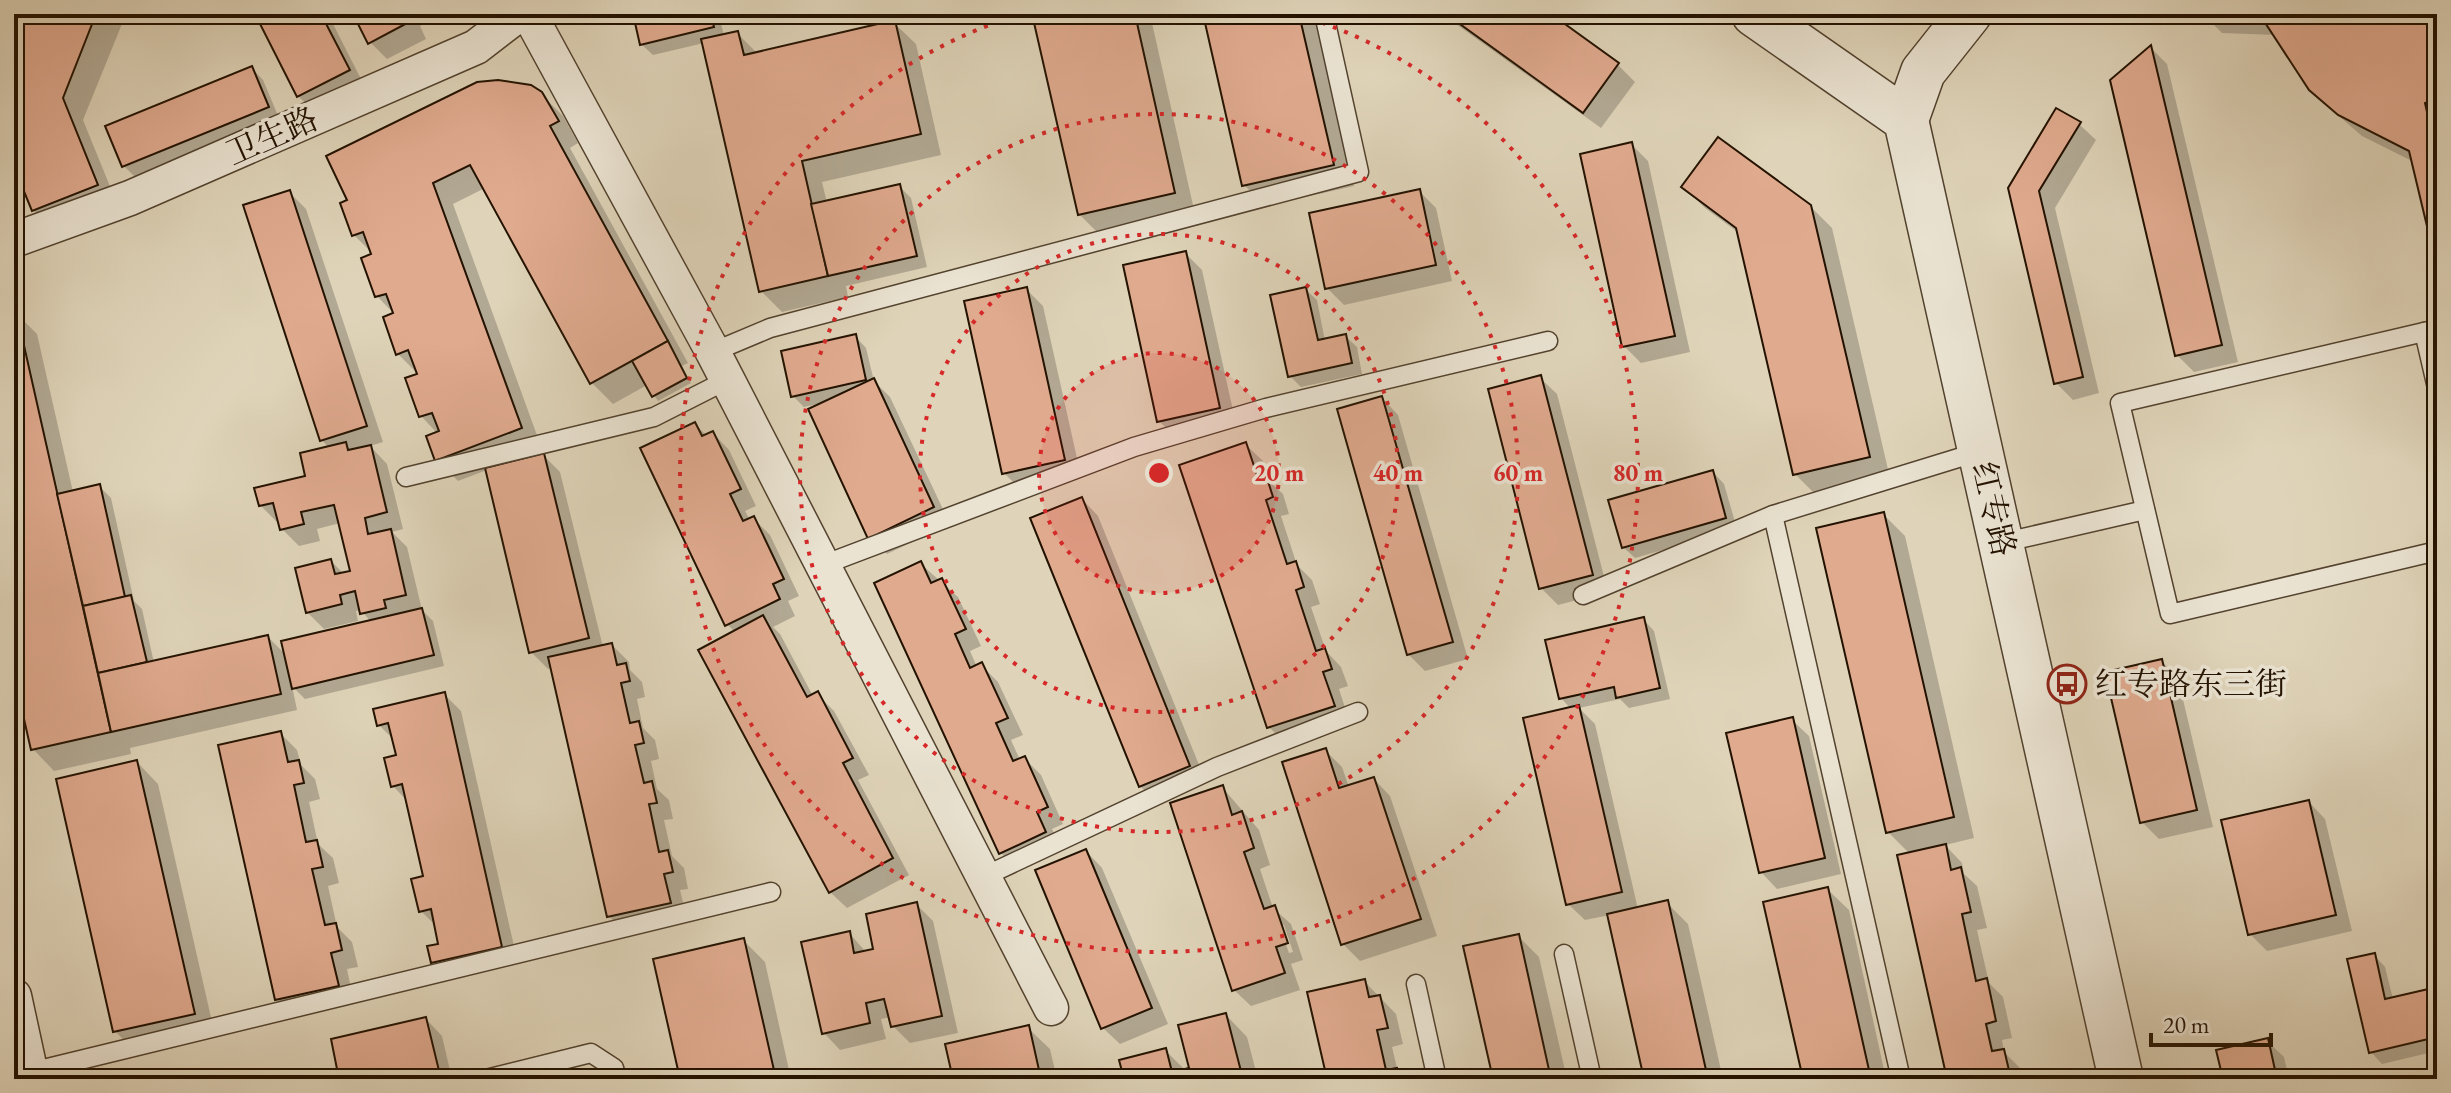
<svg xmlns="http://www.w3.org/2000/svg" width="2451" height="1093" viewBox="0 0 2451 1093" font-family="'EB Garamond','Noto Serif SC',serif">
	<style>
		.shadow { fill: #0003; fill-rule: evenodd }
		.building { fill: #e0aa8f; stroke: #231200; stroke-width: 2 }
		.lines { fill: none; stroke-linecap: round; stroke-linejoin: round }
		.service-casing { stroke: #52422e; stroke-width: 21 }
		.minor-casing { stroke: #52422e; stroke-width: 37 }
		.tertiary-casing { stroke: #52422e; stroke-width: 47 }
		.service { stroke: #eae3d2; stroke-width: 18 }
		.minor { stroke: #eae3d2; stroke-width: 34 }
		.tertiary { stroke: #eae3d2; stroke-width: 44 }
		.ring { fill: none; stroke: #d62828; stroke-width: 4; stroke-dasharray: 4 8 }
		.labels { text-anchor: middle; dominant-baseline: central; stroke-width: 7; stroke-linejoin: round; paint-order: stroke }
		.street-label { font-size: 32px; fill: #231200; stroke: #eae3d2 }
		.poi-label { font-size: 32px; fill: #231200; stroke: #eae3d2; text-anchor: start }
		.centre { fill: #d62828; stroke: #eae3d2; stroke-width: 4 }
		.ring-label { font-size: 24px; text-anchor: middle; font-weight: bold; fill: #d62828; stroke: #eae3d2; stroke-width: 7; stroke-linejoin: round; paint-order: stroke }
	</style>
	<rect width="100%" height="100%" fill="#dfd4b9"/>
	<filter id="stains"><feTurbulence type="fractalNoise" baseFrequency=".0025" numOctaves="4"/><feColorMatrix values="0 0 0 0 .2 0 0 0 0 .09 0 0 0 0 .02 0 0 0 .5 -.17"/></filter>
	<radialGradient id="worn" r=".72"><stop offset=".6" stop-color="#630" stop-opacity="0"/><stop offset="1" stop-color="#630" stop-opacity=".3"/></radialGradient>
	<g class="shadow">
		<polygon points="17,14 126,14 83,120 118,206 55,232 33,210 14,162 14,21"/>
		<polygon points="257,14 328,14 365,87 315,112 298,96"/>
		<polygon points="355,14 445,14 420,26 426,39 387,59 370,42"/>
		<polygon points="635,14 719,14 724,36 737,33 758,54 894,23 916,44 941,155 822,182 827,203 899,186 911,198 927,267 846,286 848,297 782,312 761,291 704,43 653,55 641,44"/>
		<polygon points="1034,14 1150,14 1195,214 1101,236 1079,214"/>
		<polygon points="1205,14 1315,14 1354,186 1266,206 1244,185"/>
		<polygon points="1442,14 1548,14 1618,65 1635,82 1601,128"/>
		<polygon points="2203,14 2437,14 2437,259 2414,162 2362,136 2333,111 2276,35 2222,33"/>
		<polygon points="2151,48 2167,64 2238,362 2194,372 2177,355"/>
		<polygon points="252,68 263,80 279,118 135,177 124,166"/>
		<polygon points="541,94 563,116 578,143 570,148 688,363 682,366 691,383 658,401 647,385 613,404 592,383 485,188 453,204 542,449 519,458 519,461 543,455 560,472 603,647 612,645 629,662 630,670 642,682 645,697 637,699 643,728 655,740 659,759 651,761 657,789 669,800 673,819 664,820 672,856 684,868 688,889 680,890 687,919 625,933 609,916 553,667 548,669 531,652 487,470 458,481 436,459 438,434 421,416 419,375 398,354 395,315 377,296 374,255 354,235"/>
		<polygon points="2079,124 2096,140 2055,208 2099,393 2073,400 2056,383 2010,188"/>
		<polygon points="1632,145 1648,161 1690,352 1641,363 1624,346"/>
		<polygon points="1684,187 1810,206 1832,228 1890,478 1816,495 1795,474 1739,233 1705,208"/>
		<polygon points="1419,191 1436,208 1452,281 1344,305 1327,288"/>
		<polygon points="289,192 306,209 383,442 370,446 387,464 403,529 392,532 407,547 422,610 433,621 444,666 305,699 292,686 297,710 130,748 131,754 54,771 33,749 14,666 14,314 16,313 37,334 73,492 100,487 111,498 134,601 142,609 154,663 268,637 286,655 371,622 361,610 356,611 358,621 324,629 307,612 331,561 344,574 352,572 340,523 317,529 320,541 299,546 282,529 280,521 277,522 260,505 308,477 329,448 322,440"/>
		<polygon points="1185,253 1202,270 1236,424 1176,438 1159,421"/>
		<polygon points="1026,289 1043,306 1081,476 1021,490 1004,473"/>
		<polygon points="1305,289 1317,300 1325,341 1345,336 1357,347 1362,374 1301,387 1290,376"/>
		<polygon points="855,336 866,348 874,381 890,397 950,524 887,554 870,537 818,404 804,407 793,396"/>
		<polygon points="1540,378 1557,394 1608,592 1558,605 1541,588"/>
		<polygon points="1382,398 1398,415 1468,659 1425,671 1408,654"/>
		<polygon points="695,424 707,436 713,433 729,450 756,506 745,511 750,520 754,519 770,535 799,596 788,601 795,616 773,627 780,634 813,696 817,694 834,711 869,775 858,780 909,875 847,908 830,892 735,632 727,624"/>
		<polygon points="1246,445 1263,461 1269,481 1283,494 1289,514 1281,516 1297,565 1312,580 1320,604 1311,607 1326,651 1341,667 1348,686 1339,689 1350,723 1286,744 1269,727"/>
		<polygon points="1713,472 1724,484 1737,529 1635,558 1623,547"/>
		<polygon points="1082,499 1098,516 1206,782 1157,803 1140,786"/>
		<polygon points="1883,514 1905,536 1974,838 1945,845 1962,863 1964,874 1977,886 1987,928 1977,930 1989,983 2003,997 2012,1038 2002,1040 2004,1052 2020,1068 2022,1079 1949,1079 1910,854 1888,832"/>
		<polygon points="921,564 958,597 981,646 970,651 977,667 981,665 998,682 1023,735 1011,740 1020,760 1024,758 1041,775 1063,824 1052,829 1062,849 1017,870 1001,853"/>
		<polygon points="1643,619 1654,631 1670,699 1629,708 1620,699 1579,708 1595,724 1638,909 1667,903 1688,924 1723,1079 1646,1079 1610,915 1585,920 1568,904 1571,709 1561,698"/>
		<polygon points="2161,661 2178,678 2213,827 2159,839 2142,822"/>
		<polygon points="445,695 461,711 518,964 449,979 433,962 440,945 436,926 421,911 425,878 408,802 393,786 398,757 394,740 379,725"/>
		<polygon points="1792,720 1809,736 1841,874 1777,889 1761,872"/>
		<polygon points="280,733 297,750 301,765 315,779 320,799 309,802 318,844 333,858 339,883 328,886 337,927 352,942 358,967 347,969 354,1003 294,1016 277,999"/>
		<polygon points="1325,750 1342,767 1349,787 1374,779 1390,796 1437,936 1360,961 1343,944"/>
		<polygon points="137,762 158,784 215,1035 136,1053 115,1031"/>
		<path d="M 1222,787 L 1259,830 L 1270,865 L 1260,869 L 1273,908 L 1291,924 L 1303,960 L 1291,964 L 1300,990 L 1251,1006 L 1234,990 ZM 1279,925 L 1284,925 L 1293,952 L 1289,953 Z"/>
		<polygon points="2309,802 2325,819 2352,931 2267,951 2250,934"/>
		<polygon points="1086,851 1102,868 1168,1024 1120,1044 1103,1028"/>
		<polygon points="1827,889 1849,910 1886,1079 1805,1079"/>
		<polygon points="916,904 933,921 958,1033 910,1043 893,1026 891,1017 881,1019 886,1039 840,1050 824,1033 849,933 866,952 875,950"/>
		<polygon points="1518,936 1539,957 1567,1079 1495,1079"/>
		<polygon points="743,940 765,962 791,1079 682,1079"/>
		<polygon points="2374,955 2385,967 2393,999 2437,989 2437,1051 2382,1064 2371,1052"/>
		<polygon points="1364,981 1396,1014 1403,1044 1392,1047 1398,1072 1405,1079 1329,1079"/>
		<polygon points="1226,1015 1247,1037 1258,1079 1126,1079 1165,1050 1186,1071 1191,1070"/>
		<polygon points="426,1019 442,1036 452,1079 341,1079 333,1041"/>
		<polygon points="1028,1028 1050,1049 1057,1079 955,1079"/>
		<polygon points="2267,1041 2284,1057 2289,1079 2225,1079"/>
	</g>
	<g class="building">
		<polygon points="15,14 96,14 63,98 98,185 32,211 14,167"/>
		<polygon points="255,14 321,14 350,70 297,97"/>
		<polygon points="353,14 407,14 411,21 368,44"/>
		<polygon points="633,14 711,14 714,27 640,45"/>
		<polygon points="1032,14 1135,14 1175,193 1078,215"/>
		<polygon points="1203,14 1299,14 1334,165 1242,186"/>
		<polygon points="1446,14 1551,14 1619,63 1583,113"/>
		<polygon points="2238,14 2437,14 2437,98 2425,103 2437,156 2437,268 2409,151 2338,115 2309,90 2260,15"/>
		<polygon points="895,20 921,134 802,161 828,276 759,292 701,39 738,31 744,55"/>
		<polygon points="2151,45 2222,345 2175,356 2110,80"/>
		<polygon points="252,66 269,107 122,167 105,126"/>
		<polygon points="498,80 531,85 542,92 559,121 550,126 668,341 590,384 470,165 433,183 522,428 435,461 426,436 439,431 432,413 419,417 405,378 417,374 408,350 396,355 383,317 393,313 386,294 375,297 361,258 371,254 363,232 352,236 340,203 347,200 326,156 477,82"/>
		<polygon points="2056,108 2081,122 2039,191 2083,377 2054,384 2008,188"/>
		<polygon points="1718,137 1811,205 1870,457 1793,475 1736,228 1681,187"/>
		<polygon points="1632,142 1675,336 1622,347 1580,154"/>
		<polygon points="900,184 917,256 828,276 811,204"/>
		<polygon points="1420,189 1436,265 1325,289 1309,213"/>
		<polygon points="290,190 367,426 320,441 243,205"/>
		<polygon points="1186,251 1220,408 1157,422 1123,265"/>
		<polygon points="1027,287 1065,460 1002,474 964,301"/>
		<polygon points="1306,287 1318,340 1346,334 1352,363 1288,377 1270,295"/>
		<polygon points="16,310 111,732 31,750 14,675 14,312"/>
		<polygon points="856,334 866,380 791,397 781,351"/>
		<polygon points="668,341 687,378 652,397 632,361"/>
		<polygon points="1541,375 1593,575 1539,589 1488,389"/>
		<polygon points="874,378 934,507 868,539 808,409"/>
		<polygon points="1382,396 1453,642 1407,655 1337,409"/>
		<polygon points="695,422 702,436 713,431 741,489 730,494 743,521 754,516 784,579 773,584 780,599 725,626 640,448"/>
		<polygon points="346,442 348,450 371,445 387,512 365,518 368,534 391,529 406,595 384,600 386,608 360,614 355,591 340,595 342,604 306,613 295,568 331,559 335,574 350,571 334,505 301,512 304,524 280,530 273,503 259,506 254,488 305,476 300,453"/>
		<polygon points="1246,442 1258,478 1266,475 1273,497 1266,500 1287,564 1296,561 1304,587 1296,590 1316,651 1325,648 1332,669 1323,672 1335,706 1267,728 1179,465"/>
		<polygon points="544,453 589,638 529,653 485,468"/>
		<polygon points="1713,470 1726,518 1622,548 1608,500"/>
		<polygon points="100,484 125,597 83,606 57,494"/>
		<polygon points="1082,497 1190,766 1139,787 1030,518"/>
		<polygon points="1884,512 1954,817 1886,833 1816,528"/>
		<polygon points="921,561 931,583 942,578 966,629 955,634 970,668 982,662 1008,718 996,723 1013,761 1025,756 1048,807 1037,812 1046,832 999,854 874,583"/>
		<polygon points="131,595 147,662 98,673 83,606"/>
		<polygon points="422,608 434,655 292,689 281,641"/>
		<polygon points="763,615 807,697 818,691 853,758 843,763 893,858 829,893 698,650"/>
		<polygon points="1644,617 1660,688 1616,698 1614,687 1559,699 1545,640"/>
		<polygon points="268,635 281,694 111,732 98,673"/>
		<polygon points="612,643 617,665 626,663 630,681 621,683 630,723 639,721 644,743 635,745 644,783 652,781 657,803 649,804 659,852 668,850 673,872 664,874 671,903 607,917 548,657"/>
		<polygon points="2162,659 2197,810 2140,823 2105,672"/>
		<polygon points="445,692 502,947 431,963 427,946 438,944 431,909 419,912 411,879 423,876 402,784 391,787 384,758 396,755 388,723 377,726 373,709"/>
		<polygon points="1579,705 1622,892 1566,905 1523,718"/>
		<polygon points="1793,717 1825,858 1759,873 1726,733"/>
		<polygon points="281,731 288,762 299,760 304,783 294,785 306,842 317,840 323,867 312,869 325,925 336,923 342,950 331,953 339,986 275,1000 218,745"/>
		<polygon points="1326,748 1339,788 1374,777 1421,919 1341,945 1282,762"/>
		<polygon points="137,760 195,1014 113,1032 56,779"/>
		<polygon points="1223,785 1232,815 1242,811 1254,848 1244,852 1264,909 1275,905 1288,943 1276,947 1285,973 1232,991 1170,803"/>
		<polygon points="2309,800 2336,915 2248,935 2221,820"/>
		<polygon points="1946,844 1951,870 1961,867 1971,912 1962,914 1976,981 1987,978 1996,1021 1986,1024 1992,1051 2004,1049 2011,1079 1947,1079 1897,855"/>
		<polygon points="1086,849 1152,1008 1101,1029 1035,870"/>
		<polygon points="1828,887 1871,1079 1803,1079 1763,902"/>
		<polygon points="1668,900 1708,1079 1644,1079 1607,914"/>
		<polygon points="917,902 942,1016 891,1027 884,999 866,1003 870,1023 822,1034 801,942 850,931 854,953 873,949 866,914"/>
		<polygon points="1519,934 1551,1079 1493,1079 1463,946"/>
		<polygon points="744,938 776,1079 680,1079 653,959"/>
		<polygon points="2375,953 2385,999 2437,987 2437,1037 2369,1053 2347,959"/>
		<polygon points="1365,979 1369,997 1380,995 1388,1028 1377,1030 1386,1070 1397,1068 1399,1079 1327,1079 1307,992"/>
		<polygon points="1226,1013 1243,1079 1124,1079 1119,1060 1166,1048 1172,1072 1189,1068 1178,1025"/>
		<polygon points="426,1017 441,1079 413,1079 412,1077 339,1079 331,1039"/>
		<polygon points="1029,1025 1041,1079 953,1079 945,1044"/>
		<polygon points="2268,1038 2277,1079 2223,1079 2216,1050"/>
	</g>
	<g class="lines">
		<defs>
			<g id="service">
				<polyline points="2437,329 2120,403 2170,614 2437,551"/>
				<polyline points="2424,332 2437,388"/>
				<polyline points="713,352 770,328 1359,172 1324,14"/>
				<polyline points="406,477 654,417 727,380"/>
				<polyline points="1773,515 1901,1079"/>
				<polyline points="2001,543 2145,510"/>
				<polyline points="823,565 1134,447 1266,408 1548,341"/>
				<polyline points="1583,595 1773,515 1981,451"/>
				<polyline points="983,877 1217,767 1358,712"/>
				<polyline points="1564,954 1592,1079"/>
				<polyline points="1416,984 1437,1079"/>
				<polyline points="31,1072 771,892"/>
				<polyline points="486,1079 591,1053 614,1068 617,1079"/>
			</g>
			<g id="minor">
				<polyline points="529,14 713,352 1051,1008"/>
				<polyline points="14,240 130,198 476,47 519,14"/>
				<polyline points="14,996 32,1079"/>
			</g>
			<g id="tertiary">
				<polyline points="1754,14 1906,120 2121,1079"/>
				<polyline points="1906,120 1923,72 1969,14"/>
			</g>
		</defs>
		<use href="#service" class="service-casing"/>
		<use href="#minor" class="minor-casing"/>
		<use href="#tertiary" class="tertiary-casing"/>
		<use href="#service" class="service"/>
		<use href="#minor" class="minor"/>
		<use href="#tertiary" class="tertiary"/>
	</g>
	<circle cx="1159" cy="473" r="120" fill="#d62828" fill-opacity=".12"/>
	<g class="ring">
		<circle cx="1159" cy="473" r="120"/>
		<circle cx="1159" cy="473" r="239"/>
		<circle cx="1159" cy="473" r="359"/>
		<path d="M1299 15A479 479 0 1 1 1019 15"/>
	</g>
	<defs>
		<symbol id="bus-ring" viewBox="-11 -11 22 22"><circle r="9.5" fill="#eae3d2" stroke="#8f2418" stroke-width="1.5"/><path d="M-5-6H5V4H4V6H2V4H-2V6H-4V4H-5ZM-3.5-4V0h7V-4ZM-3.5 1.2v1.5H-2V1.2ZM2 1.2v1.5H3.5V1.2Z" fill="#8f2418"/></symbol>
	</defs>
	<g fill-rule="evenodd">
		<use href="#bus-ring" x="2045" y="662" width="44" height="44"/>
	</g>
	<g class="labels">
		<g class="street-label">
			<text transform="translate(272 136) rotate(-24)">卫生路</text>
			<text transform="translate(1994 509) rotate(77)">红专路</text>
		</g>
		<g class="poi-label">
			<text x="2095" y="684">红专路东三街</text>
		</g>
	</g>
	<circle cx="1159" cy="473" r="12" class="centre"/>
	<g class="ring-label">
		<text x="1279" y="481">20 m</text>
		<text x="1398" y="481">40 m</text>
		<text x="1518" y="481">60 m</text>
		<text x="1638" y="481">80 m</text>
	</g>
	<rect width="2451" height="1093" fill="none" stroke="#dfd4b9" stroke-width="48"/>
	<rect x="16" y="16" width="2419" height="1061" fill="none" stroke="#231200" stroke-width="4"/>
	<rect x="24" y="24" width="2403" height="1045" fill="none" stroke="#231200" stroke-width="2"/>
	<path d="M2151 1033v12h120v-12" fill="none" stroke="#231200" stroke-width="4"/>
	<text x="2163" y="1033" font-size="24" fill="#231200" stroke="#eae3d2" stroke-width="6" paint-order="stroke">20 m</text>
	<rect width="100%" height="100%" filter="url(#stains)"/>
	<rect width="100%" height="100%" fill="url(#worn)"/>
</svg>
